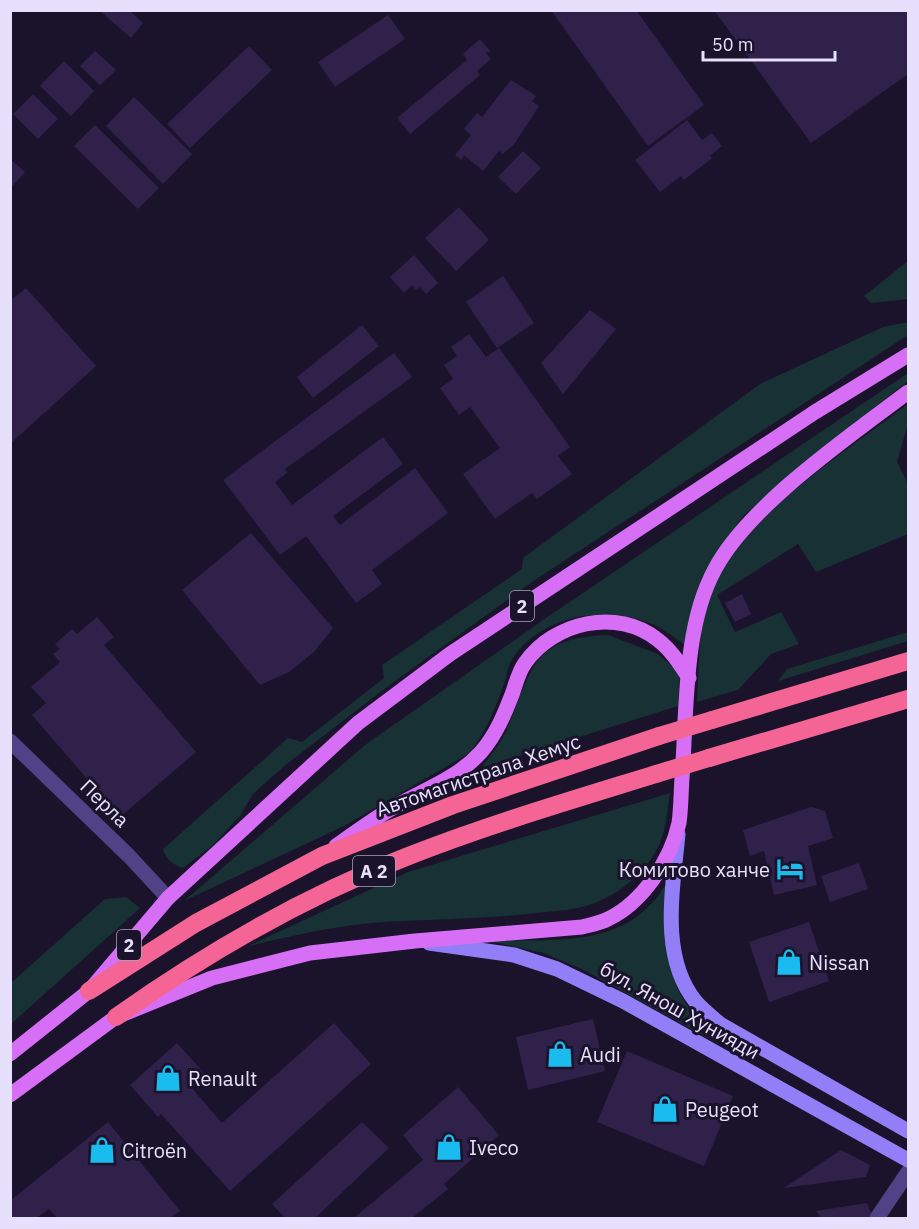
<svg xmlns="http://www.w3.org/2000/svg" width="919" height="1229" viewBox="0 0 919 1229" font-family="'IBM Plex Sans',sans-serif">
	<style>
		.green { fill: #173134 }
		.building { fill: #2f214a }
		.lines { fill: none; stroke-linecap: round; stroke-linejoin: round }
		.street { stroke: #4f4286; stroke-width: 15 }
		.secondary { stroke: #927ef6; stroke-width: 15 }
		.primary { stroke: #d66ff5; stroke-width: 15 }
		.highway { stroke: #f46494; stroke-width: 18 }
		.highway-bridge { stroke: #f46494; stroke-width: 18 }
		.labels { text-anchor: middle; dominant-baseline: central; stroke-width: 6; stroke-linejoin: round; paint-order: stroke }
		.shield { fill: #1b132b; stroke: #aaa2be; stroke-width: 1.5 }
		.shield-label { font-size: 18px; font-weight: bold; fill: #e7e0fd }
		.street-label { font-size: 20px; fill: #e7e0fd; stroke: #1b132b }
		.poi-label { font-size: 20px; fill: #e7e0fd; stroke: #1b132b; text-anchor: start }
	</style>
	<rect width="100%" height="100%" fill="#1b132b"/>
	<g class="green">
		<polygon points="908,261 908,299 871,303 864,296"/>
		<path d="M 908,322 L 908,335 L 532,582 L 387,687 L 283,767 L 253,794 L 240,816 L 212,846 L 183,868 C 174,865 165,859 163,849 L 288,738 L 302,742 L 384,678 L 382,665 L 522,569 L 523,558 L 760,384 L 883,327 Z"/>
		<path d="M 908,373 L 908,381 L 807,461 L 743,516 L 701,578 L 687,646 C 676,639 664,629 652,624 C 606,605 545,614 514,656 C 509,662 507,673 505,681 C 495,708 487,733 468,754 L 344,826 L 184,901 L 365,745 L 546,618 Z"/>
		<path d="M 908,404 L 908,424 L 897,462 L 908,484 L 908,534 L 816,572 L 798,544 L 717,595 L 735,632 L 781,612 L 799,644 L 771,654 L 738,690 L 697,702 C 699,674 698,643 704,615 C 721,529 843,454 908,404 Z"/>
		<polygon points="908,632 908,641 778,681 787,669"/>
		<path d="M 608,635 L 658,654 L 680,673 L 678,706 L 481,768 C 492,754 502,742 509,725 C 533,666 533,638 608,635 Z"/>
		<path d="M 670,793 C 667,812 666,834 656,851 C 643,874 620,893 595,903 C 577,910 556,911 537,913 C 486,919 434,919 383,922 C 337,925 292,936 248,946 L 408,872 Z"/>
		<path d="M 669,879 C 664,948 661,991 719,1039 L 717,1043 L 582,969 L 543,953 L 488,941 C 540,939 611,948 650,905 C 658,898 663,888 669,879 Z"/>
		<polygon points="126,897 140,908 11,1024 11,983 105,899"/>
	</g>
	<g class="building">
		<polygon points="99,10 129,10 143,23 131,38"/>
		<polygon points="551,10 636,10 704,105 648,146"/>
		<polygon points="714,10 908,10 908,74 811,143"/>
		<polygon points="388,15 405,39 335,87 318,62"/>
		<polygon points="480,39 490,51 486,53 491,59 477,71 480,75 410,134 397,118 467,60 463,54"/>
		<polygon points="249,46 272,70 190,148 167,124"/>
		<polygon points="95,51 116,70 100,85 80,66"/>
		<polygon points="64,61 94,91 71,116 40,86"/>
		<polygon points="511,80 536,96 532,101 539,106 515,143 503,154 499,151 483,171 464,155 461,160 455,155 471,135 464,129 477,113 482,117"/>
		<polygon points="33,94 58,119 38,139 13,114"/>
		<polygon points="134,97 192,154 163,184 106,126"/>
		<polygon points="687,120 702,140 712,133 722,146 710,156 712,158 684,180 681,176 660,192 635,160"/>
		<polygon points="95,125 159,188 138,209 74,146"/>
		<polygon points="523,151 541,168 516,194 498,177"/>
		<polygon points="10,159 25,172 10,189"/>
		<polygon points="459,207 489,240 456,271 425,238"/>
		<polygon points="414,255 438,283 426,294 420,287 416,290 412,285 404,293 390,277"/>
		<polygon points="503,276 534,323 497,348 466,302"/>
		<polygon points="26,288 96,366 10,444 10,301"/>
		<polygon points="590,310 616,329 563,394 541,363"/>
		<polygon points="362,325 379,346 313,398 297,377"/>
		<polygon points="469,334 486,357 499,348 570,447 558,456 572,474 537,499 532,493 495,519 463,474 500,448 470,407 459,415 440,388 453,379 444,365 457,356 451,347"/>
		<polygon points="394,353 412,377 285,469 287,473 275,482 292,505 383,437 403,464 333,516 340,525 415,468 448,513 372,570 382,584 356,603 306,536 280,555 223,480"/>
		<polygon points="251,533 333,628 314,652 289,672 260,685 182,590"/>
		<polygon points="742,594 751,614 735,622 725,603"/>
		<polygon points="97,617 114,637 104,645 196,752 120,817 32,715 46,703 31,687 60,662 53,654 60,649 55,644 72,629 77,634"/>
		<polygon points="811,807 825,811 833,838 808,846 817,885 774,895 764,851 750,856 743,830"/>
		<polygon points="859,863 868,889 830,902 821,876"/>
		<polygon points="809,922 829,981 769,1002 749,942"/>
		<polygon points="593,1019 605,1071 528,1090 516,1037"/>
		<polygon points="334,1023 371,1064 230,1191 161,1114 158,1117 130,1085 177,1043 204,1073 190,1086 222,1123"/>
		<polygon points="627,1051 733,1096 704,1166 597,1122"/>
		<polygon points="458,1087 499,1135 444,1184 448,1189 412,1218 354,1218 423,1160 403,1135"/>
		<polygon points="108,1122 180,1211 170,1218 57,1218 49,1209 36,1218 10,1218 10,1201"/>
		<polygon points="362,1122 389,1148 315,1218 285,1218 272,1204"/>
		<polygon points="841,1150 870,1165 866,1177 784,1188"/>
		<polygon points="867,1203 872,1215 869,1218 821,1218 816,1211"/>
	</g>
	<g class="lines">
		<g class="street">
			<polyline points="10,741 129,856 168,898"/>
			<polyline points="877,1218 908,1172"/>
		</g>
		<g class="secondary">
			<path d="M 678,834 C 673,888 659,957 696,1002 C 703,1010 712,1017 720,1024 L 908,1131"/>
			<polyline points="429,943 514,955 557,969 623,1001 908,1160"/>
		</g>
		<g class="primary">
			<path d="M 336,846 C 353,834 371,821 389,810 C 420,791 456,780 481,752 C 496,735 505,713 513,692 C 516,683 519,671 525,663 C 554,622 617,607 658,640 C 671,650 680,664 689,678"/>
			<polyline points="10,1054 89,991 168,898 358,723 450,654 815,412 908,355"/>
			<path d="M 10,1095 L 116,1017 L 212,978 L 310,953 L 415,941 L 582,927 C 590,925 600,923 608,919 C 642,903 671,860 679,823 C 681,809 681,793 682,778 C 687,712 683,627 715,569 C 749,505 850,436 908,392"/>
		</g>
		<g class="highway">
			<polyline points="712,720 908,661"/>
			<polyline points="709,758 908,699"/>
			<polyline points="89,991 196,923 322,856 453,805 659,736"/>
			<path d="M 116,1017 C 205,954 303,897 406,857 C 487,825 572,800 656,774"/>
		</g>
		<g class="highway-bridge">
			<polyline points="659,736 712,720"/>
			<polyline points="656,774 709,758"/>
		</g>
	</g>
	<defs>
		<symbol id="hotel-bare" viewBox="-9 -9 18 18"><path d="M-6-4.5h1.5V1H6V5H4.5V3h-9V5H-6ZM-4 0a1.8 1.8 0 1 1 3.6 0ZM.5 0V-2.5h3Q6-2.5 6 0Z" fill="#1abbee" stroke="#1b132b" stroke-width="2.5" paint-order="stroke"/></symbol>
		<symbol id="shop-bare" viewBox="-9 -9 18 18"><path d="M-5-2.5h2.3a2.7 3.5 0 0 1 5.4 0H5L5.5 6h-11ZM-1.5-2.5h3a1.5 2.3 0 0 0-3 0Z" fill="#1abbee" stroke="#1b132b" stroke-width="2.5" paint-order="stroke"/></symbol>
	</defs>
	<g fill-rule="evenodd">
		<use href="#hotel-bare" x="771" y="850" width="38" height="38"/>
		<use href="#shop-bare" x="770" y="943" width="38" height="38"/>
		<use href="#shop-bare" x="541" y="1035" width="38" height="38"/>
		<use href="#shop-bare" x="149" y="1059" width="38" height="38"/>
		<use href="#shop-bare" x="646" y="1090" width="38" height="38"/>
		<use href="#shop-bare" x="430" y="1128" width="38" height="38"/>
		<use href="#shop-bare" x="83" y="1131" width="38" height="38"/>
	</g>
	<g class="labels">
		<g class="shield">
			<rect x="510" y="591" width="24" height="30" rx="4.5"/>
			<rect x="353" y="856" width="42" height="30" rx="4.5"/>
			<rect x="117" y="930" width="24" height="30" rx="4.5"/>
		</g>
		<g class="shield-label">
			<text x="522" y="606">2</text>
			<text x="374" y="871">A 2</text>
			<text x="129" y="945">2</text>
		</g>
		<g class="street-label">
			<text transform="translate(478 775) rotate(-19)">Автомагистрала Хемус</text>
			<text transform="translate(105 803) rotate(44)">Перла</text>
			<text transform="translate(680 1010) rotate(29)">бул. Янош Хунияди</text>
		</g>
		<g class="poi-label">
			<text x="770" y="869" text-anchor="end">Комитово ханче</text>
			<text x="809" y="962">Nissan</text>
			<text x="580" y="1054">Audi</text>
			<text x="188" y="1078">Renault</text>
			<text x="685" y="1109">Peugeot</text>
			<text x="469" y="1147">Iveco</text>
			<text x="122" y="1150">Citroën</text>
		</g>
	</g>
	<rect width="919" height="1229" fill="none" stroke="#e7e0fd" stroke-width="24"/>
	<path d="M703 51v9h132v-9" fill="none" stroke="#e7e0fd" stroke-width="3"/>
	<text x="712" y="51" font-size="18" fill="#e7e0fd" stroke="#1b132b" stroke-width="4.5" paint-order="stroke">50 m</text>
</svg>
